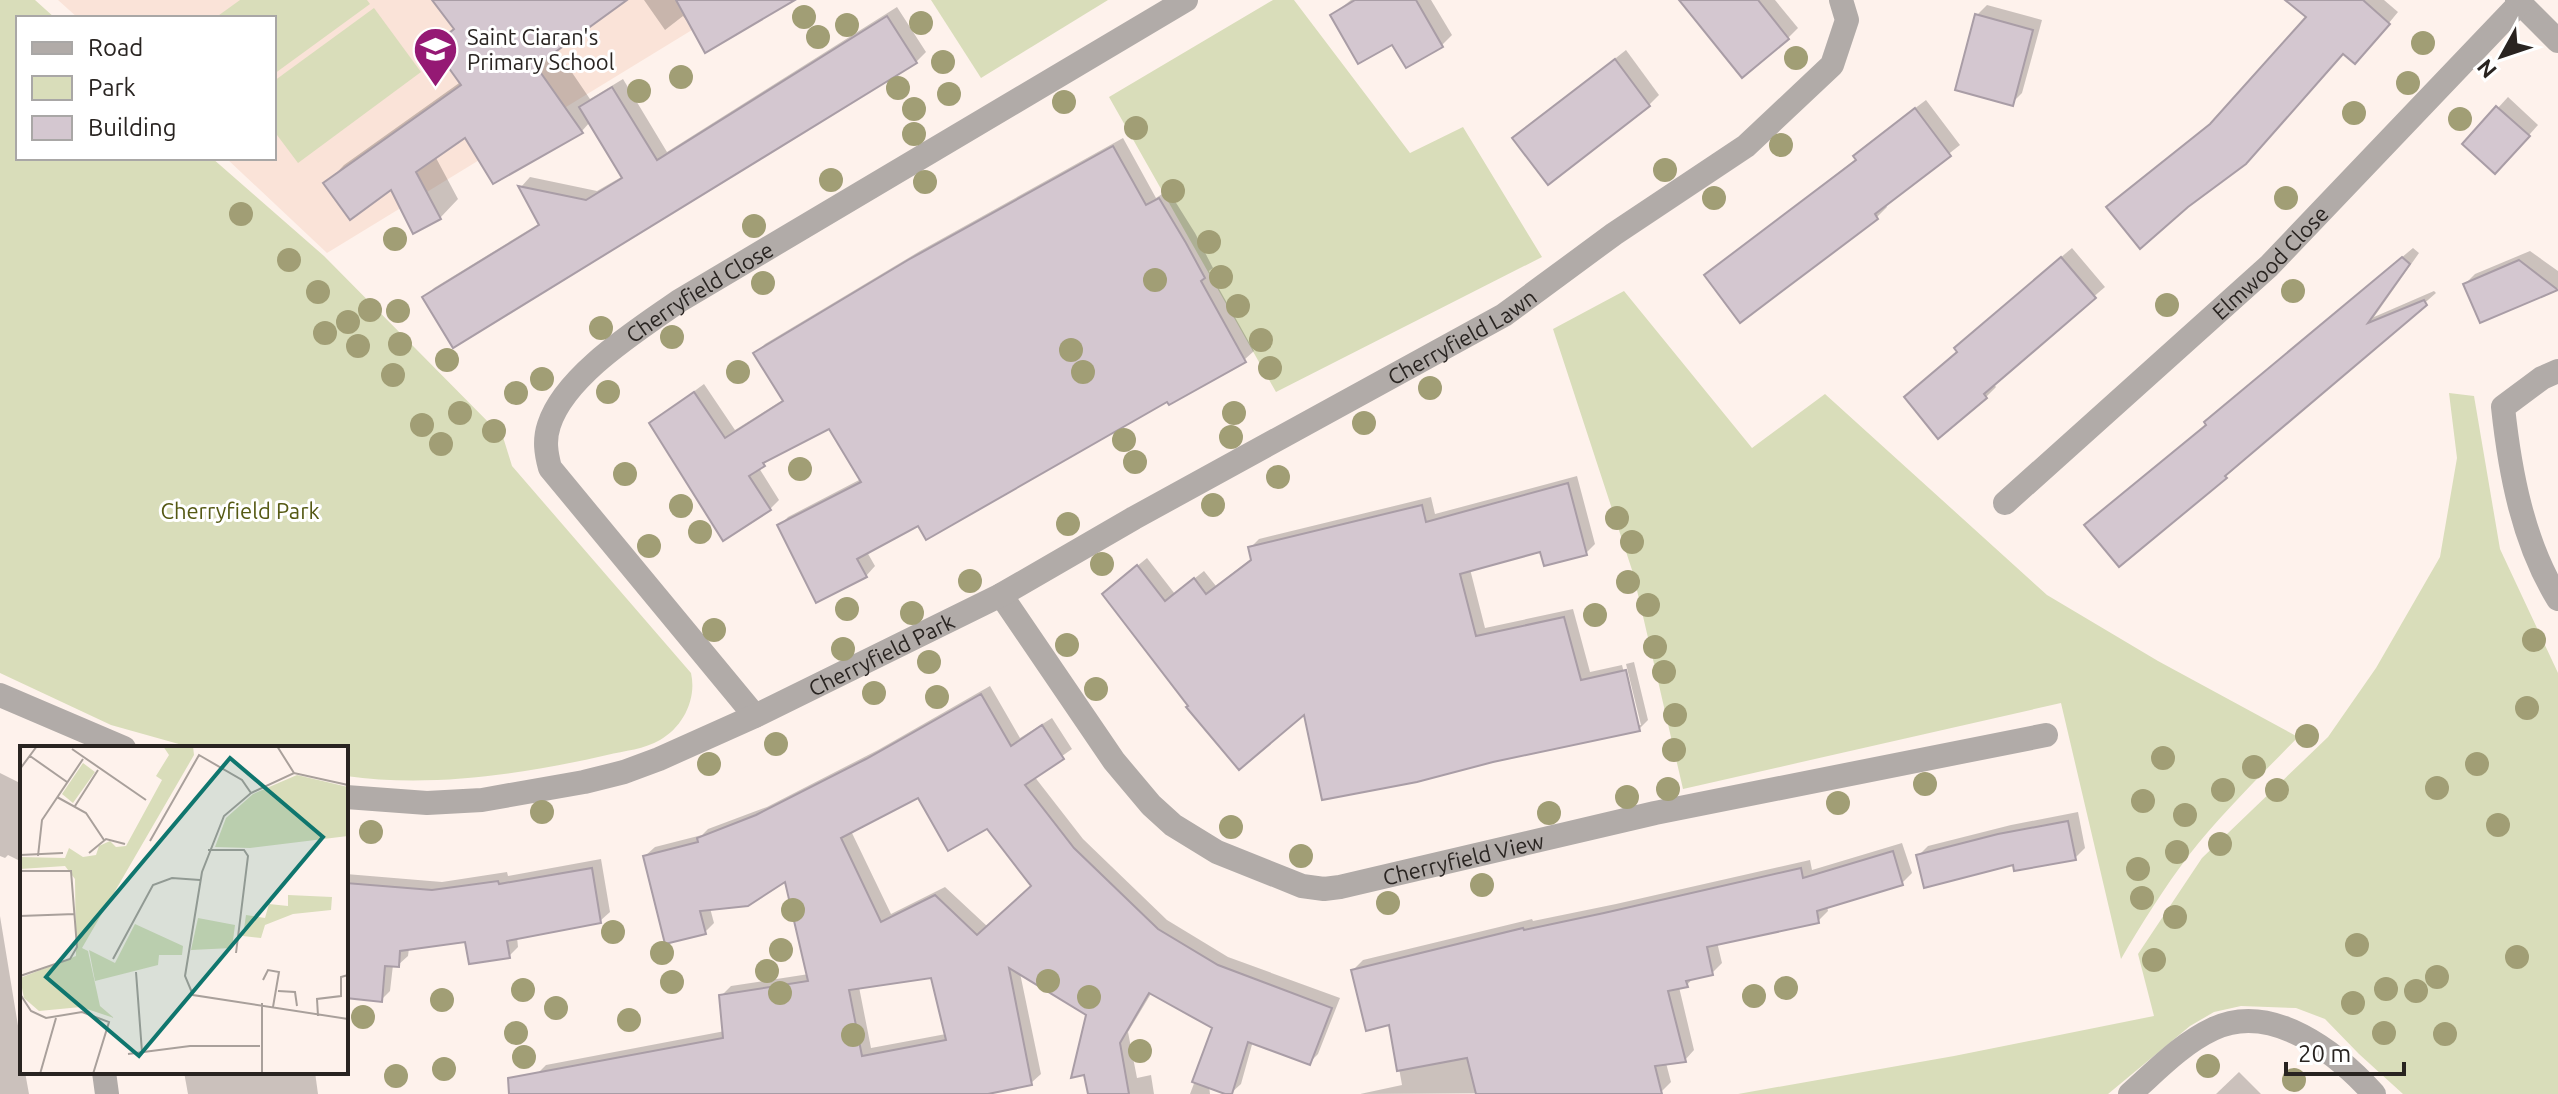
<svg xmlns="http://www.w3.org/2000/svg" width="2558" height="1094" viewBox="0 0 2558 1094" font-family="Ubuntu,sans-serif">
	<style>
		.built { fill: #fae3d8 }
		.green { fill: #d9ddba }
		.shadow { fill: #0003; fill-rule: evenodd }
		.building { fill: #d4c7d0; stroke: #a99da6; stroke-width: 2; fill-rule: evenodd }
		.lines { fill: none; stroke-linecap: round; stroke-linejoin: round }
		.minor { stroke: #b1aba8; stroke-width: 24 }
		.tree { fill: #a19e75 }
		.labels { text-anchor: middle; dominant-baseline: central; stroke-width: 6; stroke-linejoin: round; paint-order: stroke }
		.poi-label { font-size: 22px; fill: #292421; stroke: #fff; text-anchor: start }
		.street-label { font-size: 22px; fill: #292421; stroke: #fff }
		.park-label { font-size: 22px; fill: #555914; stroke: #fff }
		.inset-road { fill: none; stroke: #a9a09b; stroke-width: 2 }
		.view { fill: #0f766e; fill-opacity: 0.15; stroke: #0f766e; stroke-width: 4 }
		.inset-edge { fill: none; stroke: #292421; stroke-width: 4 }
	</style>
	<rect width="100%" height="100%" fill="#fef2ec"/>
	<polygon class="built" points="58,0 741,0 327,253 226,158 274,158 274,18 78,18"/>
	<g class="green">
		<path d="M 0,0 L 35,0 L 55,18 L 18,18 L 18,158 L 212,158 L 324,256 L 503,437 L 512,466 L 691,673 C 697,699 683,727 660,740 C 645,749 624,751 607,755 C 524,774 431,788 346,776 L 346,748 L 193,748 L 111,725 L 0,673 Z"/>
		<polygon points="240,0 367,0 370,4 274,74 274,18 215,18"/>
		<polygon points="931,0 1108,0 981,78"/>
		<polygon points="1273,0 1294,0 1410,153 1463,127 1542,257 1276,392 1109,97"/>
		<polygon points="374,8 421,72 298,163 274,131 274,81"/>
		<path d="M 1624,291 L 1752,448 L 1825,394 L 2047,595 L 2158,661 L 2298,737 C 2261,775 2222,813 2189,855 C 2164,888 2142,923 2121,959 L 2061,703 L 1683,789 L 1633,573 L 1553,329 Z"/>
		<polygon points="2449,393 2474,396 2500,549 2558,673 2558,1094 2403,1094 2359,1054 2325,1019 2296,1008 2241,1006 2214,1012 2190,1026 2108,1094 1738,1094 1954,1056 2154,1016 2138,954 2202,858 2328,737 2376,668 2440,557 2457,458"/>
	</g>
	<g class="shadow">
		<polygon points="435,0 623,0 556,49 590,99 623,79 667,152 897,7 926,52 916,62 425,297 434,288 540,223 521,187 530,177 597,191 623,176 590,122 582,131 465,135 435,156 458,199 440,218 392,187 326,184 344,165 462,81 435,46 455,27"/>
		<polygon points="644,0 785,0 686,20 683,16 665,30"/>
		<polygon points="1351,0 1431,0 1452,35 1442,45 1393,42 1332,15"/>
		<polygon points="1683,0 1775,0 1798,28 1788,38"/>
		<polygon points="2289,0 2384,0 2398,12 2365,52 2344,52 2108,207 2218,117 2309,17"/>
		<polygon points="1987,5 2042,20 2022,93 2012,103 1977,15"/>
		<polygon points="1626,50 1659,95 1649,105 1515,138"/>
		<polygon points="2508,97 2538,125 2505,162 2465,144"/>
		<polygon points="1926,100 1960,145 1885,204 1887,207 1877,217 1740,320 1707,275 1857,158 1856,156 1865,146"/>
		<polygon points="1123,138 1156,198 1168,190 1195,233 1213,268 1209,271 1254,351 1244,360 867,552 875,566 866,576 779,526 788,517 861,479 830,426 772,456 759,468 779,500 770,509 724,539 651,423 704,384 735,430 784,399 756,353 765,344 920,251"/>
		<polygon points="2072,248 2105,287 1993,383 1996,387 1986,397 1916,387 1959,352 1966,338"/>
		<polygon points="2413,248 2419,253 2374,317 2434,291 2436,293 2225,477 2120,564 2217,412"/>
		<polygon points="2530,251 2558,271 2558,288 2481,321 2465,284 2475,274"/>
		<polygon points="1577,476 1595,544 1586,553 1541,550 1470,569 1485,628 1573,609 1590,672 1622,665 1637,725 1641,725 1626,664 1634,662 1648,720 1639,729 1190,706 1114,585 1147,558 1175,594 1204,571 1216,586 1252,558 1250,548 1259,539 1431,497 1435,514"/>
		<path d="M 990,686 L 1020,738 L 1052,718 L 1072,749 L 1034,776 L 1083,839 L 1167,920 L 1228,957 L 1340,998 L 1318,1054 L 1309,1063 L 1253,1041 L 1241,1084 L 1231,1093 L 1209,1086 L 1210,1094 L 1190,1094 L 1215,1028 L 1152,992 L 1128,1032 L 1137,1078 L 1151,1075 L 1154,1094 L 1090,1094 L 1088,1014 L 1020,973 L 1041,1074 L 1031,1083 L 976,1094 L 540,1094 L 537,1074 L 546,1065 L 725,1031 L 721,996 L 731,986 L 809,974 L 786,879 L 710,908 L 714,923 L 705,932 L 645,856 L 655,847 L 702,835 L 708,829 L 767,807 L 878,750 ZM 919,795 L 987,827 L 1033,886 L 988,927 L 945,887 L 891,914 L 851,831 ZM 933,976 L 946,1034 L 871,1048 L 859,987 Z"/>
		<polygon points="0,773 22,784 22,862 8,855 5,858 0,856"/>
		<polygon points="2078,812 2085,848 2075,858 2015,863 1918,856 1928,846 2011,825"/>
		<polygon points="1902,843 1912,873 1902,883 1827,906 1828,911 1818,921 1717,942 1722,963 1712,973 1694,977 1687,985 1679,987 1694,1050 1685,1060 1666,1063 1671,1082 1661,1092 1360,1094 1402,1085 1391,1023 1353,970 1363,960 1532,919 1533,921 1616,904 1810,860 1812,870"/>
		<polygon points="601,859 610,912 600,921 517,937 518,947 509,956 467,939 409,948 408,956 398,965 393,965 390,991 381,1000 351,997 346,1001 346,874 442,882 507,872 508,876"/>
		<polygon points="0,916 22,1050 22,1072 25,1072 29,1094 0,1094"/>
		<polygon points="184,1072 315,1072 318,1094 188,1094"/>
		<polygon points="2239,1072 2261,1094 2216,1094"/>
	</g>
	<g class="building">
		<polygon points="432,0 627,0 536,66 583,133 493,184 465,138 416,172 441,219 413,234 391,190 350,220 323,183 461,85 433,46 454,29"/>
		<polygon points="676,0 795,0 705,53"/>
		<polygon points="1355,0 1416,0 1443,47 1406,68 1392,45 1358,64 1330,15"/>
		<polygon points="1679,0 1758,0 1789,39 1742,78"/>
		<polygon points="2285,0 2363,0 2390,24 2355,64 2343,54 2246,164 2188,207 2140,249 2106,207 2210,124 2306,17"/>
		<polygon points="1975,14 2033,30 2013,106 1955,90"/>
		<polygon points="887,16 917,63 453,348 422,297 539,225 518,186 586,200 622,178 579,107 612,87 657,160"/>
		<polygon points="1615,59 1650,106 1548,185 1512,138"/>
		<polygon points="2496,106 2530,136 2495,174 2462,144"/>
		<polygon points="1915,108 1951,156 1875,214 1878,219 1740,323 1704,275 1856,160 1853,156"/>
		<polygon points="1113,146 1146,205 1159,198 1186,243 1205,278 1201,281 1246,362 1169,405 1167,402 926,540 918,526 857,559 867,577 816,603 777,525 861,482 829,429 763,463 765,466 749,476 771,510 723,541 649,423 694,392 725,438 783,401 753,353 908,260"/>
		<polygon points="2061,257 2096,298 1984,394 1987,398 1938,439 1904,397 1957,352 1954,348"/>
		<polygon points="2402,257 2410,264 2368,323 2424,300 2427,305 2225,476 2227,478 2119,567 2084,525 2206,425 2204,422"/>
		<polygon points="2519,260 2558,290 2480,323 2463,284"/>
		<polygon points="1568,483 1587,555 1544,566 1540,552 1460,574 1476,636 1564,617 1581,680 1626,670 1640,731 1493,762 1417,782 1322,800 1304,715 1239,770 1186,707 1188,706 1102,594 1137,565 1165,601 1194,578 1206,594 1251,560 1248,547 1422,505 1426,522"/>
		<path d="M 981,694 L 1011,746 L 1042,725 L 1064,759 L 1025,785 L 1074,848 L 1158,929 L 1218,965 L 1332,1008 L 1310,1065 L 1248,1042 L 1232,1094 L 1225,1094 L 1192,1082 L 1212,1028 L 1149,993 L 1120,1043 L 1129,1094 L 1088,1094 L 1084,1075 L 1071,1078 L 1086,1015 L 1009,968 L 1032,1085 L 988,1094 L 509,1094 L 508,1078 L 723,1038 L 719,995 L 808,981 L 785,882 L 748,906 L 700,911 L 706,934 L 665,944 L 643,856 L 698,842 L 697,838 L 756,815 L 866,759 ZM 918,798 L 948,851 L 987,829 L 1031,886 L 977,935 L 935,895 L 881,922 L 841,838 ZM 931,978 L 946,1040 L 862,1056 L 849,990 Z"/>
		<polygon points="2068,821 2076,860 2014,871 2013,865 1924,888 1916,855 1998,834"/>
		<polygon points="1893,851 1903,885 1817,911 1819,923 1707,947 1713,975 1686,981 1688,987 1668,991 1686,1062 1655,1066 1662,1094 1476,1094 1467,1058 1397,1071 1389,1025 1366,1031 1351,970 1523,928 1524,930 1604,913 1801,868 1803,878"/>
		<polygon points="592,868 601,923 507,941 510,958 469,964 465,942 400,951 399,967 385,966 382,1002 346,998 346,883 432,890 498,881 499,884"/>
	</g>
	<g class="lines">
		<g class="minor">
			<polyline points="2517,0 2558,41"/>
			<path d="M 2558,371 L 2542,378 L 2503,407 C 2510,473 2523,542 2558,599"/>
			<path id="s1" d="M 2005,503 L 2269,266 L 2520,3"/>
			<path id="s2" d="M 1001,595 L 1114,761 L 1151,805 L 1173,825 L 1217,852 L 1302,886 L 1324,889 L 1340,887 L 1655,813 L 2046,735"/>
			<polyline points="0,695 124,748"/>
			<path id="s3" d="M 755,716 L 550,468 C 546,453 544,440 549,425 C 565,375 638,330 679,301 L 1186,0"/>
			<path id="s4" d="M 346,797 L 427,803 L 482,800 L 584,782 L 624,772 L 659,759 L 755,716 L 1001,595 L 1134,518 L 1504,315 L 1614,234 L 1746,146 L 1832,65 L 1847,20 L 1841,0"/>
			<polyline points="104,1072 107,1094"/>
			<path d="M 2130,1094 C 2156,1071 2181,1044 2213,1029 C 2272,1001 2337,1053 2374,1094"/>
		</g>
	</g>
	<g class="tree">
		<circle cx="804" cy="17" r="12"/>
		<circle cx="921" cy="23" r="12"/>
		<circle cx="847" cy="25" r="12"/>
		<circle cx="818" cy="37" r="12"/>
		<circle cx="2423" cy="43" r="12"/>
		<circle cx="1796" cy="58" r="12"/>
		<circle cx="943" cy="62" r="12"/>
		<circle cx="681" cy="77" r="12"/>
		<circle cx="2408" cy="83" r="12"/>
		<circle cx="898" cy="88" r="12"/>
		<circle cx="639" cy="91" r="12"/>
		<circle cx="949" cy="94" r="12"/>
		<circle cx="1064" cy="102" r="12"/>
		<circle cx="914" cy="109" r="12"/>
		<circle cx="2354" cy="113" r="12"/>
		<circle cx="2460" cy="119" r="12"/>
		<circle cx="1136" cy="128" r="12"/>
		<circle cx="914" cy="134" r="12"/>
		<circle cx="1781" cy="145" r="12"/>
		<circle cx="1665" cy="170" r="12"/>
		<circle cx="831" cy="180" r="12"/>
		<circle cx="925" cy="182" r="12"/>
		<circle cx="1173" cy="191" r="12"/>
		<circle cx="1714" cy="198" r="12"/>
		<circle cx="2286" cy="198" r="12"/>
		<circle cx="241" cy="214" r="12"/>
		<circle cx="754" cy="226" r="12"/>
		<circle cx="395" cy="239" r="12"/>
		<circle cx="1209" cy="242" r="12"/>
		<circle cx="289" cy="260" r="12"/>
		<circle cx="1221" cy="277" r="12"/>
		<circle cx="1155" cy="280" r="12"/>
		<circle cx="763" cy="283" r="12"/>
		<circle cx="2293" cy="291" r="12"/>
		<circle cx="318" cy="292" r="12"/>
		<circle cx="2167" cy="305" r="12"/>
		<circle cx="1238" cy="306" r="12"/>
		<circle cx="370" cy="310" r="12"/>
		<circle cx="398" cy="311" r="12"/>
		<circle cx="348" cy="322" r="12"/>
		<circle cx="601" cy="328" r="12"/>
		<circle cx="325" cy="333" r="12"/>
		<circle cx="672" cy="337" r="12"/>
		<circle cx="1261" cy="340" r="12"/>
		<circle cx="400" cy="344" r="12"/>
		<circle cx="358" cy="346" r="12"/>
		<circle cx="1071" cy="350" r="12"/>
		<circle cx="447" cy="360" r="12"/>
		<circle cx="1270" cy="368" r="12"/>
		<circle cx="738" cy="372" r="12"/>
		<circle cx="1083" cy="372" r="12"/>
		<circle cx="393" cy="375" r="12"/>
		<circle cx="542" cy="379" r="12"/>
		<circle cx="1430" cy="388" r="12"/>
		<circle cx="608" cy="392" r="12"/>
		<circle cx="516" cy="393" r="12"/>
		<circle cx="460" cy="413" r="12"/>
		<circle cx="1234" cy="413" r="12"/>
		<circle cx="1364" cy="423" r="12"/>
		<circle cx="422" cy="425" r="12"/>
		<circle cx="494" cy="431" r="12"/>
		<circle cx="1231" cy="437" r="12"/>
		<circle cx="1124" cy="440" r="12"/>
		<circle cx="441" cy="444" r="12"/>
		<circle cx="1135" cy="462" r="12"/>
		<circle cx="800" cy="469" r="12"/>
		<circle cx="625" cy="474" r="12"/>
		<circle cx="1278" cy="477" r="12"/>
		<circle cx="1213" cy="505" r="12"/>
		<circle cx="681" cy="506" r="12"/>
		<circle cx="1617" cy="518" r="12"/>
		<circle cx="1068" cy="524" r="12"/>
		<circle cx="700" cy="532" r="12"/>
		<circle cx="1632" cy="542" r="12"/>
		<circle cx="649" cy="546" r="12"/>
		<circle cx="1102" cy="564" r="12"/>
		<circle cx="970" cy="581" r="12"/>
		<circle cx="1628" cy="582" r="12"/>
		<circle cx="1648" cy="605" r="12"/>
		<circle cx="847" cy="609" r="12"/>
		<circle cx="912" cy="613" r="12"/>
		<circle cx="1595" cy="615" r="12"/>
		<circle cx="714" cy="630" r="12"/>
		<circle cx="2534" cy="640" r="12"/>
		<circle cx="1067" cy="645" r="12"/>
		<circle cx="1655" cy="647" r="12"/>
		<circle cx="843" cy="649" r="12"/>
		<circle cx="929" cy="662" r="12"/>
		<circle cx="1664" cy="672" r="12"/>
		<circle cx="1096" cy="689" r="12"/>
		<circle cx="874" cy="693" r="12"/>
		<circle cx="937" cy="697" r="12"/>
		<circle cx="2527" cy="708" r="12"/>
		<circle cx="1675" cy="715" r="12"/>
		<circle cx="2307" cy="736" r="12"/>
		<circle cx="776" cy="744" r="12"/>
		<circle cx="1674" cy="750" r="12"/>
		<circle cx="2163" cy="758" r="12"/>
		<circle cx="709" cy="764" r="12"/>
		<circle cx="2477" cy="764" r="12"/>
		<circle cx="2254" cy="767" r="12"/>
		<circle cx="1925" cy="784" r="12"/>
		<circle cx="2437" cy="788" r="12"/>
		<circle cx="1668" cy="789" r="12"/>
		<circle cx="2223" cy="790" r="12"/>
		<circle cx="2277" cy="790" r="12"/>
		<circle cx="1627" cy="797" r="12"/>
		<circle cx="2143" cy="801" r="12"/>
		<circle cx="1838" cy="803" r="12"/>
		<circle cx="542" cy="812" r="12"/>
		<circle cx="1549" cy="813" r="12"/>
		<circle cx="2185" cy="815" r="12"/>
		<circle cx="2498" cy="825" r="12"/>
		<circle cx="1231" cy="827" r="12"/>
		<circle cx="371" cy="832" r="12"/>
		<circle cx="2220" cy="844" r="12"/>
		<circle cx="2177" cy="852" r="12"/>
		<circle cx="1301" cy="856" r="12"/>
		<circle cx="2138" cy="869" r="12"/>
		<circle cx="1482" cy="885" r="12"/>
		<circle cx="2142" cy="898" r="12"/>
		<circle cx="1388" cy="903" r="12"/>
		<circle cx="793" cy="910" r="12"/>
		<circle cx="2175" cy="917" r="12"/>
		<circle cx="613" cy="932" r="12"/>
		<circle cx="2357" cy="945" r="12"/>
		<circle cx="781" cy="950" r="12"/>
		<circle cx="662" cy="953" r="12"/>
		<circle cx="2517" cy="957" r="12"/>
		<circle cx="2154" cy="960" r="12"/>
		<circle cx="767" cy="971" r="12"/>
		<circle cx="2437" cy="977" r="12"/>
		<circle cx="1048" cy="981" r="12"/>
		<circle cx="672" cy="982" r="12"/>
		<circle cx="1786" cy="988" r="12"/>
		<circle cx="2386" cy="989" r="12"/>
		<circle cx="523" cy="990" r="12"/>
		<circle cx="2416" cy="991" r="12"/>
		<circle cx="780" cy="993" r="12"/>
		<circle cx="1754" cy="996" r="12"/>
		<circle cx="1089" cy="997" r="12"/>
		<circle cx="442" cy="1000" r="12"/>
		<circle cx="2353" cy="1003" r="12"/>
		<circle cx="556" cy="1008" r="12"/>
		<circle cx="363" cy="1017" r="12"/>
		<circle cx="629" cy="1020" r="12"/>
		<circle cx="516" cy="1033" r="12"/>
		<circle cx="2384" cy="1033" r="12"/>
		<circle cx="2445" cy="1034" r="12"/>
		<circle cx="853" cy="1035" r="12"/>
		<circle cx="1140" cy="1051" r="12"/>
		<circle cx="524" cy="1057" r="12"/>
		<circle cx="2208" cy="1066" r="12"/>
		<circle cx="444" cy="1069" r="12"/>
		<circle cx="396" cy="1076" r="12"/>
		<circle cx="2294" cy="1080" r="12"/>
	</g>
	<defs>
		<symbol id="school-pin" viewBox="-11 -11 22 30"><path d="M0 17L-7.5 6A9.5 9.5 0 1 1 7.5 6Z" fill="#951974" stroke="#fff"/><path d="M0-5L7-2L0 1L-7-2ZM-4 1L0 2.5L4 1V4Q0 6-4 4Z" fill="#fff"/></symbol>
	</defs>
	<g fill-rule="evenodd">
		<use href="#school-pin" x="410" y="24" width="51" height="69"/>
	</g>
	<g class="labels">
		<g class="poi-label">
			<text x="467" y="36">Saint Ciaran's<tspan x="467" dy="25">Primary School</tspan></text>
		</g>
		<g class="street-label">
			<text stroke="none"><textPath href="#s1" startOffset="358">Elmwood Close</textPath></text>
			<text stroke="none"><textPath href="#s3" startOffset="570">Cherryfield Close</textPath></text>
			<text stroke="none"><textPath href="#s4" startOffset="1226">Cherryfield Lawn</textPath></text>
			<text stroke="none"><textPath href="#s4" startOffset="564">Cherryfield Park</textPath></text>
			<text stroke="none"><textPath href="#s2" startOffset="596">Cherryfield View</textPath></text>
		</g>
		<g class="park-label">
			<text x="240" y="510">Cherryfield Park</text>
		</g>
	</g>
	<g transform="translate(20 746)">
		<rect width="328" height="328" fill="#fef2ec"/>
		<path d="M 143,0 L 173,0 L 174,9 L 62,202 L 68,205 L 80,260 L 94,272 L 61,261 L 19,265 L 4,252 L 0,232 L 56,210 L 55,133 L 45,120 L 0,123 L 0,111 L 45,112 L 49,102 L 63,111 L 76,109 L 79,100 L 90,95 L 96,101 L 106,100 L 142,34 L 136,30 L 149,9 ZM 63,17 L 75,26 L 53,57 L 42,48 ZM 277,29 L 328,41 L 328,90 L 230,102 L 195,101 L 206,72 L 233,48 ZM 268,149 L 312,151 L 311,164 L 273,168 L 245,179 L 241,192 L 223,190 L 226,169 L 245,172 L 249,158 L 268,160 ZM 178,172 L 215,179 L 212,202 L 171,204 ZM 115,178 L 163,200 L 162,209 L 139,209 L 138,219 L 75,235 L 69,204 L 95,217 Z" fill="#d9ddba"/>
		<path class="inset-road" d="M 257,0 L 274,27M 52,3 L 126,54M 10,10 L 47,36M 0,23 L 17,0M 328,39 L 274,27 L 231,47 L 204,70 L 182,126 L 165,230 L 173,249 L 328,273M 37,51 L 66,67 L 84,94M 55,60 L 78,24M 130,95 L 179,9 L 222,34 L 231,47M 188,104 L 224,104 L 228,110 L 216,207M 69,107 L 86,93 L 105,98M 0,109 L 43,107M 18,110 L 22,74 L 63,13M 0,125 L 51,125 L 57,201 L 50,213 L 0,230M 0,170 L 55,168M 93,213 L 133,139 L 152,132 L 180,134M 116,226 L 122,306M 243,234 L 248,224 L 259,226 L 253,261M 258,245 L 275,246 L 277,260M 0,248 L 11,265 L 26,272 L 62,266 L 89,276 L 73,328M 242,257 L 242,328M 298,270 L 297,253 L 321,250 L 321,231 L 328,229M 108,308 L 170,300 L 240,300M 20,328 L 36,272"/>
		<path class="view" d="M 210,12 L 303,91 L 119,310 L 26,231 Z"/>
		<rect width="328" height="328" class="inset-edge"/>
	</g>
	<rect x="16" y="16" width="260" height="144" fill="#ffffff" stroke="#a9a7a6" stroke-width="2"/>
	<rect x="32" y="42" width="40" height="12" fill="#b1aba8" stroke="#a9a7a6" stroke-width="2"/>
	<text x="88" y="56" font-size="24" fill="#292421">Road</text>
	<rect x="32" y="76" width="40" height="24" fill="#d9ddba" stroke="#a9a7a6" stroke-width="2"/>
	<text x="88" y="96" font-size="24" fill="#292421">Park</text>
	<rect x="32" y="116" width="40" height="24" fill="#d4c7d0" stroke="#a9a7a6" stroke-width="2"/>
	<text x="88" y="136" font-size="24" fill="#292421">Building</text>
	<g transform="translate(2502 56) rotate(230)" stroke="#ffffff" stroke-width="6" paint-order="stroke">
	<path d="M0-6L14 30L0 20L-14 30Z" fill="#292421"/>
	<text y="-12" font-size="22" font-weight="bold" text-anchor="middle" fill="#292421">N</text>
	</g>
	<path d="M2286 1062v12h118v-12" fill="none" stroke="#292421" stroke-width="4"/>
	<text x="2298" y="1062" font-size="24" fill="#292421" stroke="#ffffff" stroke-width="6" paint-order="stroke">20 m</text>
</svg>
